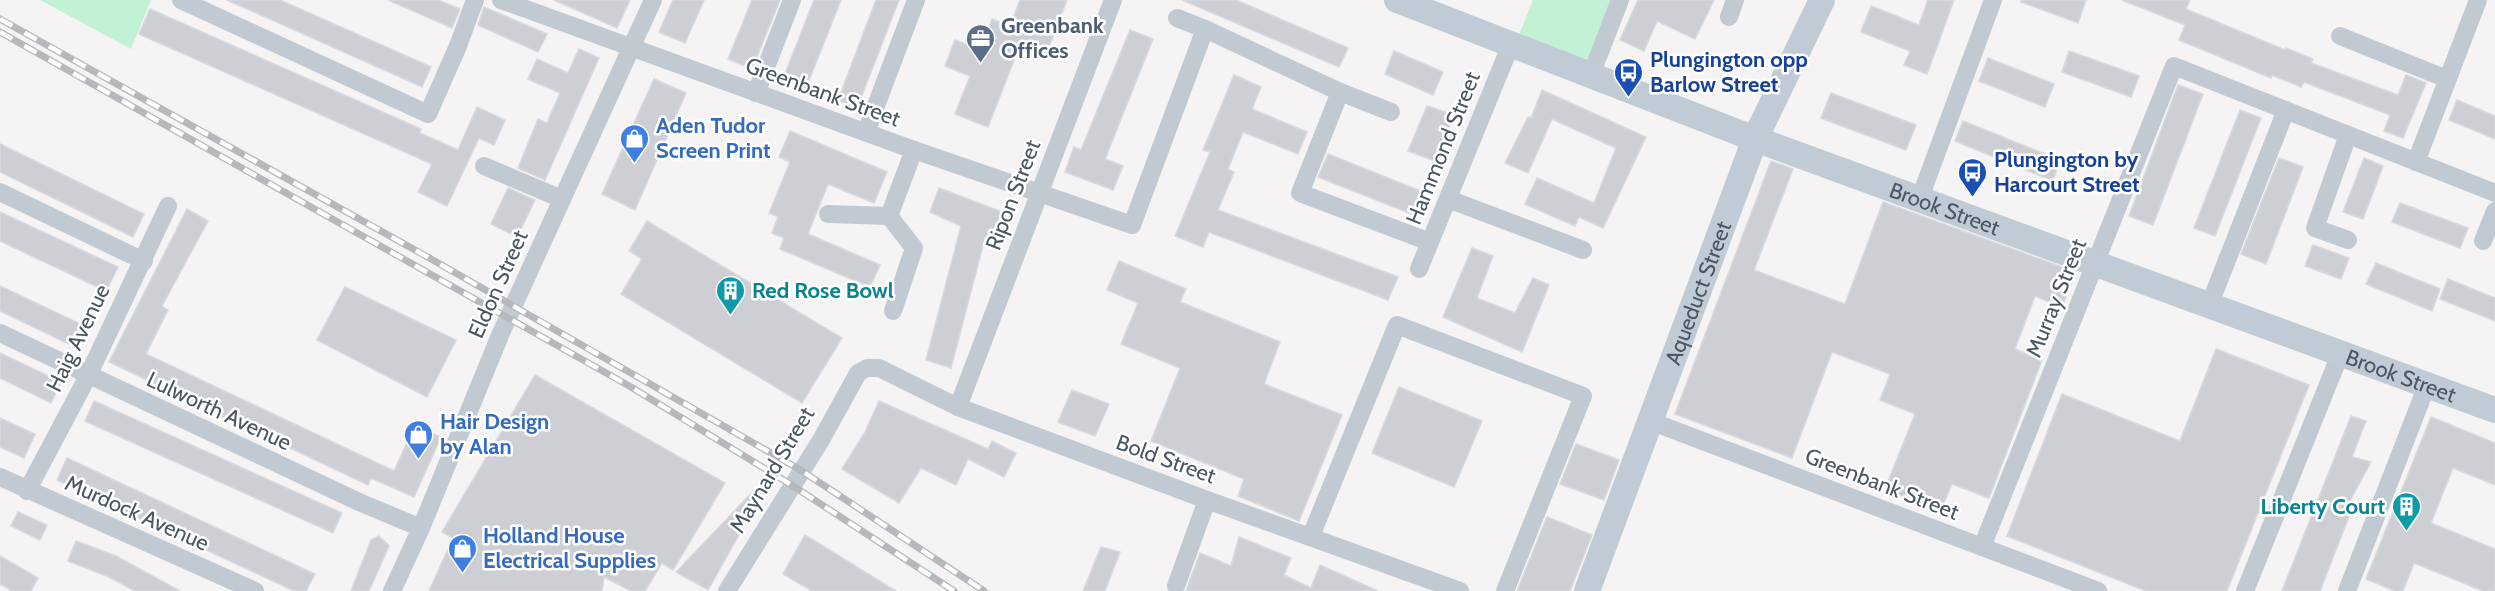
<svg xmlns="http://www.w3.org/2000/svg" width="2495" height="591" viewBox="0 0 2495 591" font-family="Cabin,sans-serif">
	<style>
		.green { fill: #c3f1d5 }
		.building { fill: #cdcfd5; stroke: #d7d9de; stroke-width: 1.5 }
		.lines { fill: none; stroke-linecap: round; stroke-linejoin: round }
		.street { stroke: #c1cad2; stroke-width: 18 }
		.secondary { stroke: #c1cbd6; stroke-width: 26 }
		.rail-casing { stroke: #b5b8bd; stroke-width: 7 }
		.rail { stroke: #fff; stroke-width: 4.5; stroke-dasharray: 14; stroke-linecap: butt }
		.labels { text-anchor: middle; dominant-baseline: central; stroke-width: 5; stroke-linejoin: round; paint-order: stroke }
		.service-label { font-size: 22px; font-weight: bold; fill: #4e5e75; stroke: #fff; text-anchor: start }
		.transit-label { font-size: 22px; font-weight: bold; fill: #164399; stroke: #fff; text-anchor: start }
		.street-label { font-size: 22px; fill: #4a5661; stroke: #fff }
		.shop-label { font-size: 22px; font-weight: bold; fill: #366cbe; stroke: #fff; text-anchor: start }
		.culture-label { font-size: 22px; font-weight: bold; fill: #0d838f; stroke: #fff; text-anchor: start }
	</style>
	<rect width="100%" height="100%" fill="#f5f3f3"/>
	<g class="green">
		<polygon points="40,0 151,0 131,49"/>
		<polygon points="1533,0 1616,0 1588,70 1516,42"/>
	</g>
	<g class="building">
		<polygon points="227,0 280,0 431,67 422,87"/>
		<polygon points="388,0 438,0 460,9 452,28"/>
		<polygon points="554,0 630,0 617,28"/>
		<polygon points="673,0 704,0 685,43 659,32"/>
		<polygon points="752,0 780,0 752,69 728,59"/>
		<polygon points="814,0 841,0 806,88 783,79"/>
		<polygon points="876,0 899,0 857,108 838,100"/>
		<polygon points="1020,0 1067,0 1044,60 1018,50 988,127 955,114 970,76 945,66 955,40 981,50 992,19 1010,26"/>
		<polygon points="1182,0 1236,0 1348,48 1339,67"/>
		<polygon points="1638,0 1714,0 1695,39 1657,21 1644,51 1620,40"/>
		<polygon points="1928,0 1954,0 1927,74 1904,65 1910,51 1861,32 1871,6 1919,25"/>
		<polygon points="2022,0 2086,0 2078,23 2021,2"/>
		<polygon points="2122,0 2190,0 2186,9 2285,50 2286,48 2313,59 2311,63 2398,95 2406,75 2426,83 2403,138 2384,131 2390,115 2304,82 2301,87 2272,75 2271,78 2179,40 2185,25"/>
		<polygon points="484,7 547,34 538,52 478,25"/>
		<polygon points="150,9 421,129 420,133 458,150 477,107 505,120 494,145 479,138 447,206 418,192 432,164 139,34"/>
		<polygon points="1130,30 1153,39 1105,159 1123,166 1113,190 1065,172 1074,147 1081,150"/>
		<polygon points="579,49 599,58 545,180 518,168 538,119 547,123 560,93 528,79 537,59 568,73"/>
		<polygon points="1394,51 1443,72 1433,95 1385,74"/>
		<polygon points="2069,51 2139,76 2131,97 2062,72"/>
		<polygon points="1988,58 2054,84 2045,107 1979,81"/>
		<polygon points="1234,75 1261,87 1252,109 1307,132 1298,154 1243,132 1228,169 1234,172 1218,210 1398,277 1388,300 1209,232 1203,247 1175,236 1210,152 1203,150"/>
		<polygon points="654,79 686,93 635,210 602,194"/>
		<polygon points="2178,85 2203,94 2153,225 2129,216"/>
		<polygon points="1542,90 1646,137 1603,228 1579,217 1575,226 1525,204 1537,178 1594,203 1616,148 1552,119 1528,173 1505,163 1528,117 1531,118"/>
		<polygon points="1831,93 1916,125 1906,150 1821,118"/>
		<polygon points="2457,100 2495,116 2495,139 2449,120"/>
		<polygon points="1427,106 1454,115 1435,161 1408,151"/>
		<polygon points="2240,110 2261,118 2215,236 2194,228"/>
		<polygon points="1963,121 2060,160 2053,181 1955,141"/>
		<polygon points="790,131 887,172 874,203 828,184 808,234 880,265 870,287 780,249 784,238 772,233 778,217 769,213 790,162 779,157"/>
		<polygon points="0,144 144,214 133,237 0,172"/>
		<polygon points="1328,154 1423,192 1414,215 1318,177"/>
		<polygon points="2279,158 2303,167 2266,264 2241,254"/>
		<polygon points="2364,158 2383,166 2363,219 2343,212"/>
		<polygon points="1771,161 1793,169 1754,270 1845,304 1883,202 2076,272 2062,307 2035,296 2015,349 2042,360 1989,498 1952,484 1940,512 1885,489 1915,414 1880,400 1890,374 1832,352 1792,458 1675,414"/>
		<polygon points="508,188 535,200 517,237 491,224"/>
		<polygon points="939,188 1002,212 990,241 985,238 951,368 926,360 961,226 930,212"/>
		<polygon points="2400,203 2468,228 2460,248 2392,222"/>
		<polygon points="187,209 208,221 162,306 168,310 146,354 394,471 415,425 441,437 414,497 371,478 368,485 109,362"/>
		<polygon points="0,212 118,267 106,291 0,241"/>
		<polygon points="647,221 842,338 802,403 621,294 642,259 629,251"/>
		<polygon points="2313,245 2349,258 2341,279 2305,266"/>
		<polygon points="1472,248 1493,256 1477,298 1515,313 1533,278 1549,285 1522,352 1443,317"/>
		<polygon points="1119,261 1186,289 1180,302 1280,342 1264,384 1342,415 1299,521 1238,496 1244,479 1151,441 1180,368 1121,344 1138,303 1107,290"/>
		<polygon points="2376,263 2440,289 2432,311 2366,284"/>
		<polygon points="2448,279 2495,298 2495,321 2440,299"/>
		<polygon points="0,286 87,327 77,348 0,311"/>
		<polygon points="345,287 456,340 427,397 317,340"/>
		<polygon points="2216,349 2309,385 2227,591 2146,591 2007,536 2062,394 2180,441"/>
		<polygon points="0,353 61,382 51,403 0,378"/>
		<polygon points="535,375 725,483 673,570 662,563 645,591 631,591 604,577 602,591 429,591 453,538 442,532"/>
		<polygon points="1399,387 1482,421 1454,487 1372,453"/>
		<polygon points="1072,390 1109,404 1095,436 1058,422"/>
		<polygon points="94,401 342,513 333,533 85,421"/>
		<polygon points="879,401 988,449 992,441 1016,453 1004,477 968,459 956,485 921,468 899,503 842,469 865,432"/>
		<polygon points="2351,416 2366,421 2352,457 2371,462 2345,510 2350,514 2320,591 2282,591"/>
		<polygon points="2431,417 2495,443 2495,485 2453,468 2431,523 2495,549 2495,591 2483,591 2414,563 2403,591 2395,591 2366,579"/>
		<polygon points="0,418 35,434 24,458 0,447"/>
		<polygon points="1576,444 1619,460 1604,500 1560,484"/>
		<polygon points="67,458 315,574 306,591 294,591 57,480"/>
		<polygon points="763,481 767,485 708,590 676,572"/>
		<polygon points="18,512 47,525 40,540 11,526"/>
		<polygon points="1547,517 1592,535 1570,591 1517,591"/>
		<polygon points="805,535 896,591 812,591 783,574"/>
		<polygon points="379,536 389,546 369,591 351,591 371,540"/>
		<polygon points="1239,537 1291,558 1284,575 1311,588 1320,565 1378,591 1186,591 1200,553 1231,566"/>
		<polygon points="76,541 116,556 180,591 135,591 109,577 68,561"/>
		<polygon points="1101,547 1120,552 1105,591 1083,591"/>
		<polygon points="0,556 38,578 31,591 12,591 0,584"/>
	</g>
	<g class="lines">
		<g class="street">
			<polyline points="181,0 428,114 458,46 475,0"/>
			<polyline points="501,0 914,150 1132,225 1205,29"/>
			<polyline points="1729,17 1735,0"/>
			<polyline points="1177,18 1205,29 1340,92 1300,193 1430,242"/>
			<polyline points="2340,36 2447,79"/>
			<polyline points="1591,75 1620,0"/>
			<polyline points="1340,92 1391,112"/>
			<polyline points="756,93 792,0"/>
			<polyline points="866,132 916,0"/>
			<polyline points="2416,162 2478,0"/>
			<polyline points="484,166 562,199"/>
			<polyline points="0,192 144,261"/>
			<polyline points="1920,198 1993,0"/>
			<polyline points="1448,199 1583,250"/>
			<polyline points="828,214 889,216"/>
			<polyline points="2348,240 2315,228 2348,135"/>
			<polyline points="2483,241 2495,211"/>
			<polyline points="1419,269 1511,44"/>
			<polyline points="2209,306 2286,110"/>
			<polyline points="893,311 914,248 889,216 914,150"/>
			<polyline points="0,333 359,502 421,528"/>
			<polyline points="958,407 1113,0"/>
			<polyline points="1650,421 2098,591"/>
			<polyline points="0,477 255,591"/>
			<polyline points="27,491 88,376 168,206"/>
			<polyline points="1311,536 1397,325 1583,396 1505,591"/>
			<polyline points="1982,547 2174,66 2495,193"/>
			<polyline points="1176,586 1207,500"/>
			<polyline points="392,591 421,528 501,333 653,0"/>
			<polyline points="727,591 821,440 858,373 867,368 879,368 958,407 1207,500 1460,591"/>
			<polyline points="2245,591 2341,352"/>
			<polyline points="2347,591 2427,385"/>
		</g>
		<g class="secondary">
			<path id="s1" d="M 1397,0 L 1755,139 L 2495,410"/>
			<path id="s2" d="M 1587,591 L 1755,139 L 1822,0"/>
		</g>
		<defs>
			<g id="rail">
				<polyline points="0,19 424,255 799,469 984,591"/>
				<polyline points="0,32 631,387 790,484 954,591"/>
			</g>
		</defs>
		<use href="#rail" class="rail-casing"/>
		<use href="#rail" class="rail"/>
	</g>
	<defs>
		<symbol id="office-pin" viewBox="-11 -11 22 30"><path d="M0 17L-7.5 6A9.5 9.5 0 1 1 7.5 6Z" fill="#5c6f8a" stroke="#fff"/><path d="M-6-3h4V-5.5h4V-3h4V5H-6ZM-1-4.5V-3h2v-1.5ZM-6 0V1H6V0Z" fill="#fff"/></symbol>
		<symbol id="bus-pin" viewBox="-11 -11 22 30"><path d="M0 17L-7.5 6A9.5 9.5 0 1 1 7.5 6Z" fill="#1a4fb4" stroke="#fff"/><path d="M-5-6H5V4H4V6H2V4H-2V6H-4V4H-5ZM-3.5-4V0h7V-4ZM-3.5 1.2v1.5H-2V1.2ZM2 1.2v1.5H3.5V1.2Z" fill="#fff"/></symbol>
		<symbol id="shop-pin" viewBox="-11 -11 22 30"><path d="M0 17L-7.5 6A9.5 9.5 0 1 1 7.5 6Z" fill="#3f7fe0" stroke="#fff"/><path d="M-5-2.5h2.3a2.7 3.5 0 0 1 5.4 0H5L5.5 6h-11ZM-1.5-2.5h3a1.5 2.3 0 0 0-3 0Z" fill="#fff"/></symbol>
		<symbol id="building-pin" viewBox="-11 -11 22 30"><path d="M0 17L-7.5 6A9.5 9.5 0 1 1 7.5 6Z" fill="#0f9aa8" stroke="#fff"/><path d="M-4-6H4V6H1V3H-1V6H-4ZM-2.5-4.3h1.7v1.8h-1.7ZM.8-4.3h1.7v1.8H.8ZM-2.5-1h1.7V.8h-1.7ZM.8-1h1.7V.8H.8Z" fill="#fff"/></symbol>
	</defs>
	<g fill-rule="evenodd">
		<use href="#office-pin" x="964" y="22" width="33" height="45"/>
		<use href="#bus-pin" x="1612" y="56" width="33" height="45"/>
		<use href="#shop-pin" x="618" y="122" width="33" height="45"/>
		<use href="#bus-pin" x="1956" y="156" width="33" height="45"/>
		<use href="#building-pin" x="714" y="274" width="33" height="45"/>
		<use href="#shop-pin" x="402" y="418" width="33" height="45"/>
		<use href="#building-pin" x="2390" y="490" width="33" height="45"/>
		<use href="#shop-pin" x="446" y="532" width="33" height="45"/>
	</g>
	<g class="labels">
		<g class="service-label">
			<text x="1001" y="25">Greenbank<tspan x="1001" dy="25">Offices</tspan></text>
		</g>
		<g class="transit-label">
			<text x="1650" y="59">Plungington opp<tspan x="1650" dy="25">Barlow Street</tspan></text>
			<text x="1994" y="159">Plungington by<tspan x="1994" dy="25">Harcourt Street</tspan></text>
		</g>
		<g class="street-label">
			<text transform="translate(823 92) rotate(20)">Greenbank Street</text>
			<text transform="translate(1443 148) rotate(-68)">Hammond Street</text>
			<text transform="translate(1013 195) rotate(-69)">Ripon Street</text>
			<text stroke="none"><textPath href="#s1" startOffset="586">Brook Street</textPath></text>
			<text transform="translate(498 284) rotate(-66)">Eldon Street</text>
			<text stroke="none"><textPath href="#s2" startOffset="318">Aqueduct Street</textPath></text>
			<text transform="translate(2056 298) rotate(-68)">Murray Street</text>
			<text transform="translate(78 338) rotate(-64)">Haig Avenue</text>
			<text stroke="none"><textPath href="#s1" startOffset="1072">Brook Street</textPath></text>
			<text transform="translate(219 411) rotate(25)">Lulworth Avenue</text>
			<text transform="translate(1166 459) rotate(20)">Bold Street</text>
			<text transform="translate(772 470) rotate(-59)">Maynard Street</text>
			<text transform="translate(1882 484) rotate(21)">Greenbank Street</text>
			<text transform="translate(137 513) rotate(24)">Murdock Avenue</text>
		</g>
		<g class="shop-label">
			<text x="656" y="125">Aden Tudor<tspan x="656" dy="25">Screen Print</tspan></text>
			<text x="440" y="421">Hair Design<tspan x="440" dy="25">by Alan</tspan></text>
			<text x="483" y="535">Holland House<tspan x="483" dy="25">Electrical Supplies</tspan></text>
		</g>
		<g class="culture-label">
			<text x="752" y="290">Red Rose Bowl</text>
			<text x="2385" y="506" text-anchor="end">Liberty Court</text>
		</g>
	</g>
</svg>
